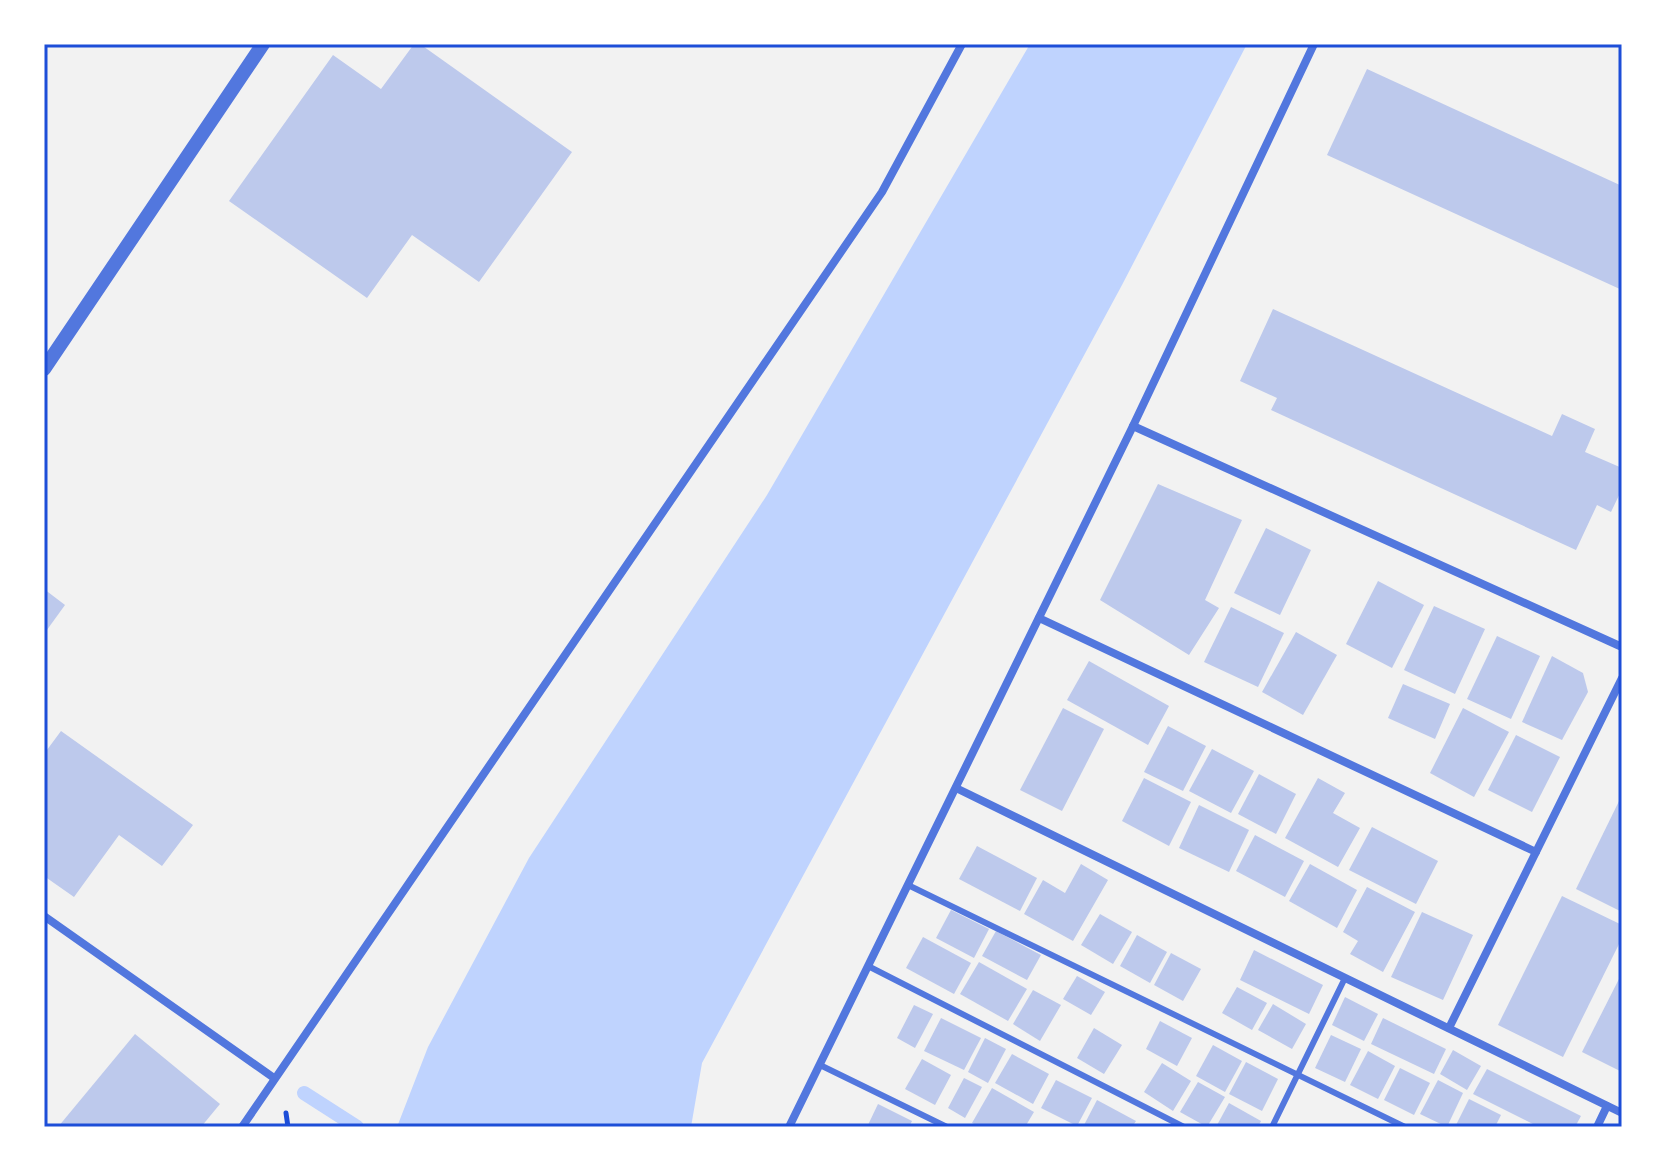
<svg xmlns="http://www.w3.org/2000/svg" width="1666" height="1171" viewBox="0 0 1666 1171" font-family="Barlow,sans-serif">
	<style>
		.water { fill: #bfd3fe }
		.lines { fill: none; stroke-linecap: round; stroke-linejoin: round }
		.stream { stroke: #bfd3fe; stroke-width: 14 }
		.building { fill: #bdc9ec }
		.path { stroke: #1d4ed8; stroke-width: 5 }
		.service { stroke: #5277de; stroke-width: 6 }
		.minor { stroke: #5277de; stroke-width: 8 }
		.tertiary { stroke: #5277de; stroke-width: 14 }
		.neatline { fill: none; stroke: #1d4ed8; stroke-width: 3 }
	</style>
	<rect width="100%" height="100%" fill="#f2f2f2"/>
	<polygon class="water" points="1030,44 1247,44 1122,285 702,1063 691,1127 397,1127 428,1047 529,858 767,495"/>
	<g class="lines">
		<polyline class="stream" points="304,1093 357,1127"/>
	</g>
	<g class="building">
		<polygon points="414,44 420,44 572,152 479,282 412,235 367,298 229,201 333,55 381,89"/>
		<polygon points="1367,69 1622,186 1622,290 1327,155"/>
		<polygon points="1273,309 1552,436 1562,414 1595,429 1585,452 1622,468 1622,489 1611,512 1597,505 1576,550 1271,410 1277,398 1240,381"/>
		<polygon points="1158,484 1242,520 1205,600 1219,608 1189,655 1100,600"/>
		<polygon points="1266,528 1311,550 1280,615 1234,593"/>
		<polygon points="1378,581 1424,605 1392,668 1346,644"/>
		<polygon points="44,589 65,605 44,634"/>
		<polygon points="1434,606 1485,629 1455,694 1404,670"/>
		<polygon points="1231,607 1284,633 1258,687 1204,662"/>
		<polygon points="1296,632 1337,655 1303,715 1262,692"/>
		<polygon points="1497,636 1540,656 1511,719 1467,699"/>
		<polygon points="1552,656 1583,673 1588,692 1562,740 1522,722"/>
		<polygon points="1089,661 1169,706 1148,745 1067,700"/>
		<polygon points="1403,684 1450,704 1435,739 1388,718"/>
		<polygon points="1063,708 1104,729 1062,811 1020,790"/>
		<polygon points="1463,708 1509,732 1474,797 1430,773"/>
		<polygon points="1168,726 1206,746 1183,791 1144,772"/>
		<polygon points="61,731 193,825 162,866 119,835 74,897 44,876 44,754"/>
		<polygon points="1516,735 1560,757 1532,812 1488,790"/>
		<polygon points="1212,749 1254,771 1231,813 1189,791"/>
		<polygon points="1259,774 1296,794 1276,834 1238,814"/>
		<polygon points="1144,778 1191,802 1169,846 1122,821"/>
		<polygon points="1318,778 1345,793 1333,813 1360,828 1338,867 1285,838"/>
		<polygon points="1622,795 1622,912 1576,889"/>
		<polygon points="1199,805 1249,830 1229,872 1179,848"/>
		<polygon points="1372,827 1438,861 1416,904 1349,870"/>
		<polygon points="1255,835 1304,861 1285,897 1236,871"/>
		<polygon points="977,846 1037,878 1020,911 959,879"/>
		<polygon points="1081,864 1108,880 1073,941 1024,914 1043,880 1065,893"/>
		<polygon points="1310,864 1357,890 1337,928 1289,901"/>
		<polygon points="1367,887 1415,912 1383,972 1350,954 1358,941 1343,932"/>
		<polygon points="1562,896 1622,925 1622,938 1563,1057 1498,1025"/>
		<polygon points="951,910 989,929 974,958 936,938"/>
		<polygon points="1422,912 1473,935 1443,1000 1391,977"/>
		<polygon points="1100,914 1132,932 1113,964 1081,945"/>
		<polygon points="996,931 1041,955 1027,980 982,956"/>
		<polygon points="1137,935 1167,952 1150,983 1120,966"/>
		<polygon points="923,937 971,963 954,994 906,968"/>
		<polygon points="1254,950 1323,985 1309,1014 1240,980"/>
		<polygon points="1171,953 1201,969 1183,1001 1154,985"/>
		<polygon points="979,962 1027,989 1008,1021 960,994"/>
		<polygon points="1622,973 1622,1072 1582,1052"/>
		<polygon points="1077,976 1105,992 1091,1015 1063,999"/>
		<polygon points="1237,987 1267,1003 1252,1030 1222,1013"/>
		<polygon points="1033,990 1061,1005 1040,1041 1013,1024"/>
		<polygon points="1345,997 1378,1014 1364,1041 1332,1025"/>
		<polygon points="1273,1004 1306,1024 1292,1049 1258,1030"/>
		<polygon points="914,1005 933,1014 915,1048 897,1038"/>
		<polygon points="941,1018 981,1038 964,1070 924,1051"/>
		<polygon points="1383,1018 1446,1049 1434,1074 1371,1044"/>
		<polygon points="1160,1021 1192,1038 1177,1066 1146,1049"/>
		<polygon points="1094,1028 1122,1045 1104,1074 1077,1058"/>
		<polygon points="135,1034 220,1104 201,1127 58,1127"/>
		<polygon points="1331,1035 1361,1049 1345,1082 1315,1068"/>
		<polygon points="985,1038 1006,1049 988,1083 968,1072"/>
		<polygon points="1213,1045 1242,1061 1225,1092 1196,1076"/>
		<polygon points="1453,1050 1481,1066 1467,1090 1440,1074"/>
		<polygon points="1368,1051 1395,1066 1378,1099 1350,1085"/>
		<polygon points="1012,1054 1049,1074 1033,1104 995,1083"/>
		<polygon points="922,1059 951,1075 935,1105 905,1089"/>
		<polygon points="1246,1062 1278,1079 1262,1111 1229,1094"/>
		<polygon points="1162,1063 1191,1081 1173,1111 1144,1092"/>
		<polygon points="1400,1068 1430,1083 1414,1115 1384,1100"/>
		<polygon points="1487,1069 1581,1116 1575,1127 1539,1127 1473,1094"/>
		<polygon points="964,1078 982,1087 965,1118 948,1108"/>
		<polygon points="1056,1080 1092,1098 1077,1126 1041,1108"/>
		<polygon points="1438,1080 1463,1093 1447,1127 1420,1114"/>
		<polygon points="1198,1082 1225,1097 1207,1127 1180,1112"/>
		<polygon points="992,1088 1034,1112 1025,1127 980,1127 972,1123"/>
		<polygon points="1469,1099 1501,1115 1495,1127 1455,1127"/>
		<polygon points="1097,1100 1136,1121 1132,1127 1083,1127"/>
		<polygon points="1229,1103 1261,1121 1258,1127 1216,1127"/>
		<polygon points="878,1104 912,1121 909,1127 867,1127"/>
	</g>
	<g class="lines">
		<polyline class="path" points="286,1113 288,1127"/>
		<g class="service">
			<polyline points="908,885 1405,1127"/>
			<polyline points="868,966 1184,1127"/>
			<polyline points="820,1065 947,1127"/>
			<polyline points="1272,1127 1345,978"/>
		</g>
		<g class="minor">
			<polyline points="1133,426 1622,647"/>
			<polyline points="1039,618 1536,852"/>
			<polyline points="956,788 1622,1113"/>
			<polyline points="44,916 274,1078"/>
			<polyline points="1449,1028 1622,678"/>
			<polyline points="242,1127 882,192 962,44"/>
			<polyline points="789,1127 1133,426 1314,44"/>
			<polyline points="1597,1127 1607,1106"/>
		</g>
		<polyline class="tertiary" points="44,369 263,44"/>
	</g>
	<rect width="1666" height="1171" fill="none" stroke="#ffffff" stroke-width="92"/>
	<rect x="46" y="46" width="1574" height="1079" class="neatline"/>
</svg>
